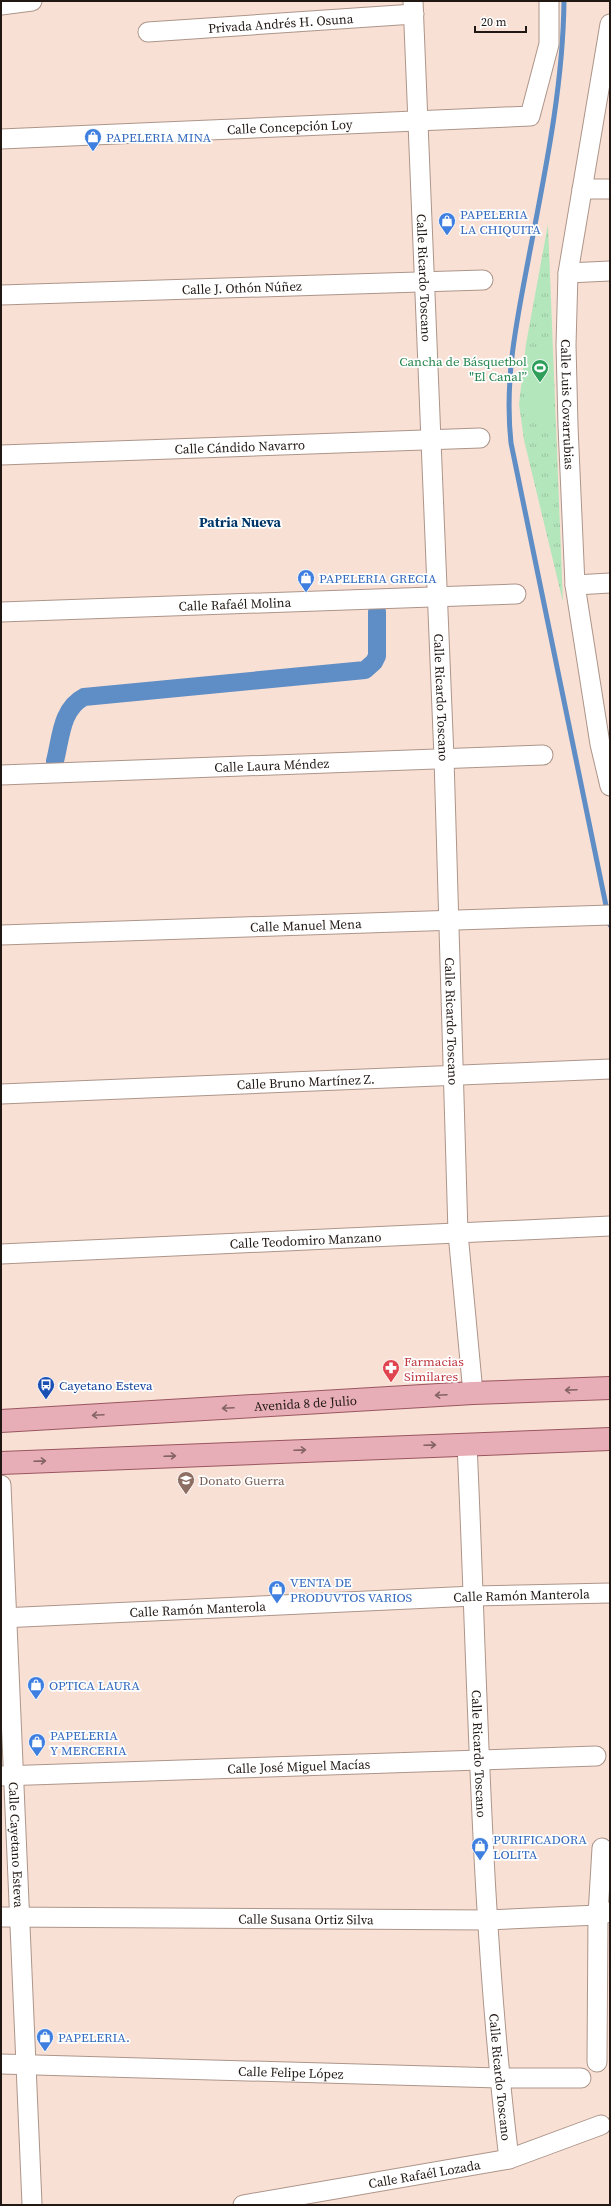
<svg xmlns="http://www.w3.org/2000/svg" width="611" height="2206" viewBox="0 0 611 2206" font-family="'Source Serif 4',serif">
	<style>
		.park { fill: url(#park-tufts) }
		.pitch { fill: #b4e6bc }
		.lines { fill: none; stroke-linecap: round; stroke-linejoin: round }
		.stream { stroke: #5f8dc5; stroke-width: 5 }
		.canal { stroke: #5f8dc5; stroke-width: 18 }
		.minor-casing { stroke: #ad958a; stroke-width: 21 }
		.major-casing { stroke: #99565f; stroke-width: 24 }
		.minor { stroke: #fff; stroke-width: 19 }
		.major { stroke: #e8aeb7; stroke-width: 22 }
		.oneway { stroke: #846366 }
		.labels { text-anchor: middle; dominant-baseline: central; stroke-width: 3.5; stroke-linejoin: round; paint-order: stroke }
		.street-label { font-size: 13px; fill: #211814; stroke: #fff }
		.shop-label { font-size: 13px; fill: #366cbe; stroke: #fff; text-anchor: start }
		.leisure-label { font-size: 13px; fill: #27864d; stroke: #fff; text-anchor: end }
		.health-label { font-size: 13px; fill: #be3a42; stroke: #fff; text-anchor: start }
		.transit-label { font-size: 13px; fill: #164399; stroke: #fff; text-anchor: start }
		.education-label { font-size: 13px; fill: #785e54; stroke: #fff; text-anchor: start }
		.neighbourhood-label { font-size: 14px; font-weight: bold; fill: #013667; stroke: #fff }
	</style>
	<defs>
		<pattern id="park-tufts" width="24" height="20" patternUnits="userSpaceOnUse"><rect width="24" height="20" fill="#b4e6bc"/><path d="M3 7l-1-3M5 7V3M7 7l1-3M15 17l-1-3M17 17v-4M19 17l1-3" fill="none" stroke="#9ac5a1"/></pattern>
	</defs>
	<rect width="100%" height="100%" fill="#f9e0d4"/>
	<polygon class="park" points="548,224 563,602 524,440 519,404 526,344"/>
	<polygon class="pitch" points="527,348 552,348 553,419 529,420"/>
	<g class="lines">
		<path class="stream" d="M 564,1 C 563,87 545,172 529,256 C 517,320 504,378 511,443 L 610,925"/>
		<path class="canal" d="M 55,761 C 61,738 61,709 84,697 L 365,670 L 374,662 L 377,656 L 377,612"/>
		<defs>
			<g id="minor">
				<path id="s1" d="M 413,1 L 444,758 L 458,1233 L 473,1393"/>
				<polyline points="1,5 32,1"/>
				<path id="s2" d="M 610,24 L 568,273 L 566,345 L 568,426 L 575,585 L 600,744 L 610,786"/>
				<path id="s3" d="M 148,32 L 414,14"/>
				<path id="s4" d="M 1,139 L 530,116 L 549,44 L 549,1"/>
				<polyline points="582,189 610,189"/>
				<polyline points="568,273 610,271"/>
				<path id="s5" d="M 1,295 L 483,280"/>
				<path id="s6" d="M 1,455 L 480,438"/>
				<polyline points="575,585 610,583"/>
				<path id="s7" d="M 1,612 L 516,594"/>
				<path id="s8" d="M 1,775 L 543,755"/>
				<path id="s9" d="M 1,935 L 610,915"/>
				<path id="s10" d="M 1,1094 L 610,1069"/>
				<path id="s11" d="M 1,1254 L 610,1226"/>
				<path id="s12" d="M 467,1444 C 478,1682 480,1921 509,2159"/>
				<path id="s13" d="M 1,1485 L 32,2204"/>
				<path id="s14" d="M 1,1618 L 474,1596 L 610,1593"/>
				<path id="s15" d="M 1,1776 L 596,1756"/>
				<path id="s16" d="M 1,1917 L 487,1920 L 598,1915 L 610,1912"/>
				<polyline points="597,2062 598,1915 602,1848"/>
				<path id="s17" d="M 1,2064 L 499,2078 L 581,2078"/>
				<path id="s18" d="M 243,2205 L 509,2159 L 601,2125"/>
			</g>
			<g id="major">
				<path id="s19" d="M 1,1421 L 473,1393 L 610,1388"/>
				<polyline points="1,1463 610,1439"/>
			</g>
		</defs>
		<use href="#minor" class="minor-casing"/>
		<use href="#major" class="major-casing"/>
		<use href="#minor" class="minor"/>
		<use href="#major" class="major"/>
	</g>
	<defs><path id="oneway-shaft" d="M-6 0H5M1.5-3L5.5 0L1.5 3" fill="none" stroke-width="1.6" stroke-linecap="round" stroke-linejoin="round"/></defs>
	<g class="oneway">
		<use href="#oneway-shaft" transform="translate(571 1390) rotate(178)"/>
		<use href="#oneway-shaft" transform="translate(441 1395) rotate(177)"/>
		<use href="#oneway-shaft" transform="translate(228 1408) rotate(177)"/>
		<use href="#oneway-shaft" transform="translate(98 1415) rotate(177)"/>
		<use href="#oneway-shaft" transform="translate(430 1445) rotate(-2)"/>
		<use href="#oneway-shaft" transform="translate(300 1450) rotate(-2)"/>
		<use href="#oneway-shaft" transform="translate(170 1456) rotate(-2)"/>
		<use href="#oneway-shaft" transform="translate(40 1461) rotate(-2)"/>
	</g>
	<defs>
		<symbol id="shop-pin" viewBox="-11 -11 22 30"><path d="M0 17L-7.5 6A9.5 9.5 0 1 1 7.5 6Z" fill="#3f7fe0" stroke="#fff"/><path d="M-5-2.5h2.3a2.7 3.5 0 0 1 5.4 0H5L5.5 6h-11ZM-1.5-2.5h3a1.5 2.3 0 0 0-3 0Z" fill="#fff"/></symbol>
		<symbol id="stadium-pin" viewBox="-11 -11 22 30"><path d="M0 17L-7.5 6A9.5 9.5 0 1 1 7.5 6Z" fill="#2e9e5b" stroke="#fff"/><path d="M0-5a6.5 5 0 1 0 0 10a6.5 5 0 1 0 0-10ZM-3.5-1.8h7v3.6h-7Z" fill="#fff"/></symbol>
		<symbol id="pharmacy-pin" viewBox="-11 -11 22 30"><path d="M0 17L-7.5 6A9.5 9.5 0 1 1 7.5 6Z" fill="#e0444e" stroke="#fff"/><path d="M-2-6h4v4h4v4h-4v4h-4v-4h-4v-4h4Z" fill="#fff"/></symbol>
		<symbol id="bus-pin" viewBox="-11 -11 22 30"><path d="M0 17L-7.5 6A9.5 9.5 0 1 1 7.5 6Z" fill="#1a4fb4" stroke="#fff"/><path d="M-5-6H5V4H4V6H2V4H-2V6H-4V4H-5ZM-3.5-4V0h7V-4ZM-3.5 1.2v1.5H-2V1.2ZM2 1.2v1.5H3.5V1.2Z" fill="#fff"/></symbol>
		<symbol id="school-pin" viewBox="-11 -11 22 30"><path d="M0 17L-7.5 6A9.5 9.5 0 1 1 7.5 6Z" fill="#8d6e63" stroke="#fff"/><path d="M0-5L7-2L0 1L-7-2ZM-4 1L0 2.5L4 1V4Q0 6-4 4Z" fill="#fff"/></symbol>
	</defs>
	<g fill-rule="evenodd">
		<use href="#shop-pin" x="83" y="127" width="20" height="27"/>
		<use href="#shop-pin" x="437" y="211" width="20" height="27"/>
		<use href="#stadium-pin" x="530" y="358" width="20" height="27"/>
		<use href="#shop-pin" x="296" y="568" width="20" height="27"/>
		<use href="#pharmacy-pin" x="381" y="1358" width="20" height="27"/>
		<use href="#bus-pin" x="36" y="1375" width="20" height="27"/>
		<use href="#school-pin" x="176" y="1470" width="20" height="27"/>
		<use href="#shop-pin" x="267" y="1579" width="20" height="27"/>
		<use href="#shop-pin" x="26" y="1675" width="20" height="27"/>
		<use href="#shop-pin" x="27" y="1732" width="20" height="27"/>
		<use href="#shop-pin" x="470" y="1836" width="20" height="27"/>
		<use href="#shop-pin" x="35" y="2027" width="20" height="27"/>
	</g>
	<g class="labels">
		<g class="street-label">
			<text stroke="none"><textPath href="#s3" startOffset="133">Privada Andrés H. Osuna</textPath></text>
			<text stroke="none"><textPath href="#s4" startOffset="289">Calle Concepción Loy</textPath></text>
			<text stroke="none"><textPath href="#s1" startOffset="277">Calle Ricardo Toscano</textPath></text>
			<text stroke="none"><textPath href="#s5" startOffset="241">Calle J. Othón Núñez</textPath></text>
			<text stroke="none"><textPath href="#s2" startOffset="384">Calle Luis Covarrubias</textPath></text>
			<text stroke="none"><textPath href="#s6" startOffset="239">Calle Cándido Navarro</textPath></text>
			<text stroke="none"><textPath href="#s7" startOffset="234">Calle Rafaél Molina</textPath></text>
			<text stroke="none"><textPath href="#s1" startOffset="697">Calle Ricardo Toscano</textPath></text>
			<text stroke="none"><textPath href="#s8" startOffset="271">Calle Laura Méndez</textPath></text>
			<text stroke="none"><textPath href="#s9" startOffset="305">Calle Manuel Mena</textPath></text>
			<text stroke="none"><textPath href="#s1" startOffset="1021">Calle Ricardo Toscano</textPath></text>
			<text stroke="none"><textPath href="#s10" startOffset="305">Calle Bruno Martínez Z.</textPath></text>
			<text stroke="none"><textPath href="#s11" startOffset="305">Calle Teodomiro Manzano</textPath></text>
			<text stroke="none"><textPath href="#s19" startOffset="305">Avenida 8 de Julio</textPath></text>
			<text stroke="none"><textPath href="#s14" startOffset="521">Calle Ramón Manterola</textPath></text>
			<text stroke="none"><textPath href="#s14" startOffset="197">Calle Ramón Manterola</textPath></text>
			<text stroke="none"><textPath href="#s12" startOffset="310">Calle Ricardo Toscano</textPath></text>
			<text stroke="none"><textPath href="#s15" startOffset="298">Calle José Miguel Macías</textPath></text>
			<text stroke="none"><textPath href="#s13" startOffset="360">Calle Cayetano Esteva</textPath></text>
			<text stroke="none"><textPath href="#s16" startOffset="305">Calle Susana Ortiz Silva</textPath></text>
			<text stroke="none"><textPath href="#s17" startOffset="290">Calle Felipe López</textPath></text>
			<text stroke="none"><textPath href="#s12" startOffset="634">Calle Ricardo Toscano</textPath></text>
			<text stroke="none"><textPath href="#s18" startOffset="184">Calle Rafaél Lozada</textPath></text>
		</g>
		<g class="shop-label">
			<text x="106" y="137">PAPELERIA MINA</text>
			<text x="460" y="214">PAPELERIA<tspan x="460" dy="15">LA CHIQUITA</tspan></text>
			<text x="319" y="578">PAPELERIA GRECIA</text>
			<text x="290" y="1582">VENTA DE<tspan x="290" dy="15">PRODUVTOS VARIOS</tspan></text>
			<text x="49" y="1685">OPTICA LAURA</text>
			<text x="50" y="1735">PAPELERIA<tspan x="50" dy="15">Y MERCERIA</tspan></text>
			<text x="493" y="1839">PURIFICADORA<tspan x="493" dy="15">LOLITA</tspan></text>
			<text x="58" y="2037">PAPELERIA.</text>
		</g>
		<g class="leisure-label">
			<text x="527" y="361">Cancha de Básquetbol<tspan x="527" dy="15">"El Canal”</tspan></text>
		</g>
		<g class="health-label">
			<text x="404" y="1361">Farmacias<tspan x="404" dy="15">Similares</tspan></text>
		</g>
		<g class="transit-label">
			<text x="59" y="1385">Cayetano Esteva</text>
		</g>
		<g class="education-label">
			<text x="199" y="1480">Donato Guerra</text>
		</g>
		<g class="neighbourhood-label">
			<text x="240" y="522">Patria Nueva</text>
		</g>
	</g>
	<rect width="611" height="2206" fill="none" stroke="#211814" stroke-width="4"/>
	<path d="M475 26v6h51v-6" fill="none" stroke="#211814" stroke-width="2"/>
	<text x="481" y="26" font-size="12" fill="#211814" stroke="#ffffff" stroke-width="3" paint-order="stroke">20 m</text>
</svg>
